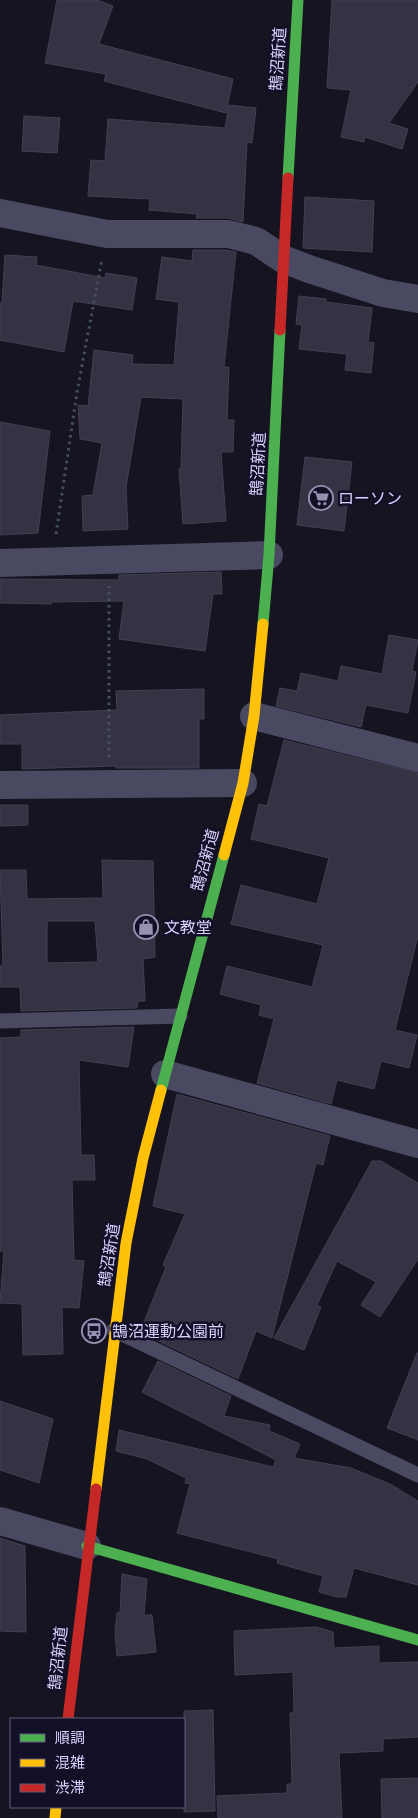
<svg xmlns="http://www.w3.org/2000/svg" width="418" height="1818" viewBox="0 0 418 1818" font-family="'Fira Sans','Noto Sans JP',sans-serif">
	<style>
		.building { fill: #343243; stroke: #433f54; fill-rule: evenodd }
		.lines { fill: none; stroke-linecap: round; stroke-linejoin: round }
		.path { stroke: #44505f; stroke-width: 3; stroke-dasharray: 2.5 4; stroke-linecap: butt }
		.lane { stroke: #4a4962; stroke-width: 15 }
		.street { stroke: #4a4962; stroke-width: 28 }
		.fast { stroke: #4caf50; stroke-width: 11 }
		.slow { stroke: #ffc107; stroke-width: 11 }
		.jam { stroke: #c62828; stroke-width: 11 }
		.labels { text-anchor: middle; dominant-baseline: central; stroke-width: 5; stroke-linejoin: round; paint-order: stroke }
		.street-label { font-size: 16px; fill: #d9d4ff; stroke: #130f26 }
		.poi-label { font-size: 16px; fill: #d9d4ff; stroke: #130f26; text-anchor: start }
	</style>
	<rect width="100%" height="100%" fill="#161421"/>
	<g class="building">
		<polygon points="57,0 97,0 113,6 99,44 233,79 226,113 104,81 106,74 45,63"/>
		<polygon points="332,0 418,0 418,82 389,123 408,129 402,149 365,137 364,142 341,137 351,90 327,88"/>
		<polygon points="229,105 256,108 252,143 247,142 243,222 228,218 196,218 197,214 149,210 150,199 88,196 91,160 105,161 108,119 225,128"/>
		<polygon points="24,116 60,118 57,153 22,151"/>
		<polygon points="305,197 374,201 372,252 303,248"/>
		<polygon points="193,250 226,250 236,252 224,367 229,367 227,420 234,420 233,452 221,452 226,521 183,524 179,469 181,468 183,399 141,397 126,487 128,529 83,531 82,496 93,495 102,443 80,439 78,405 88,406 94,350 133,355 132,364 174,365 179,302 156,299 162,257 192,261"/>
		<polygon points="5,255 37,257 36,265 105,278 106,273 137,278 132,310 73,301 64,352 0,340 0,303 2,303"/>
		<polygon points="299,296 326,299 326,302 372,308 368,342 374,343 371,373 345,370 347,354 299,349 302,325 296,324"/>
		<polygon points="0,422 50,431 38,533 0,535"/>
		<polygon points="305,457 352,462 344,531 297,525"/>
		<polygon points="221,572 222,594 213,594 205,651 119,639 124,601 51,602 51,604 0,603 0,579 119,580 119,575"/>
		<polygon points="389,635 418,640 412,671 416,672 408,713 366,705 361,727 276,706 280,688 297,691 301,673 338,681 341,666 382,674"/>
		<polygon points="204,689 204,719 199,719 199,768 116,768 116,766 22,769 22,744 0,744 0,715 117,710 116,691"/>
		<polygon points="284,740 418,773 418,935 395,1030 417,1035 409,1068 381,1061 374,1089 337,1080 331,1104 257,1083 274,1019 259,1015 261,1005 220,994 227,966 312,987 323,945 231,924 241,885 317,904 329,858 251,839 259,804 267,806"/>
		<polygon points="0,805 28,805 28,825 0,826"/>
		<path d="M 102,860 L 153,861 L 155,957 L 143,959 L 145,1001 L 138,1001 L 137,1008 L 21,1011 L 20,987 L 0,987 L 0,966 L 3,966 L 0,870 L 26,870 L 27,899 L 103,898 ZM 47,921 L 95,921 L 98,962 L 47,963 Z"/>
		<polygon points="134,1027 128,1067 79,1060 81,1155 94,1155 95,1180 72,1180 74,1260 84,1261 79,1308 62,1307 63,1354 23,1355 22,1304 0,1303 4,1251 0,1251 0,1038 21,1037 21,1030"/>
		<polygon points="177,1094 330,1136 323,1165 316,1163 272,1338 256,1331 238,1379 140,1332 166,1267 163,1265 185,1214 153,1206"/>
		<polygon points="372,1161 381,1161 418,1183 418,1259 380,1317 361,1305 376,1282 337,1261 317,1305 321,1307 304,1350 274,1338"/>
		<polygon points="417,1353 418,1353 418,1440 387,1428"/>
		<polygon points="158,1361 231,1396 224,1416 270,1425 269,1431 300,1444 294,1458 351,1468 390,1484 418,1501 418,1585 354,1568 346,1597 337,1597 319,1592 323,1576 277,1563 278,1559 177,1533 190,1484 185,1483 186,1478 147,1459 116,1451 119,1430 273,1467 276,1460 142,1392"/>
		<polygon points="0,1401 53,1419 39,1483 0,1470"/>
		<polygon points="0,1538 25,1546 26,1632 0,1631"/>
		<polygon points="122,1574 147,1579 144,1615 152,1615 156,1652 117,1656 115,1633 117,1613 120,1613"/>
		<polygon points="316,1627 333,1632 334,1648 379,1646 379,1663 418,1662 418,1737 383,1739 383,1751 339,1753 342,1818 218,1818 217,1796 287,1793 287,1784 292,1784 290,1713 294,1713 293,1672 235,1675 234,1631"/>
		<polygon points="213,1710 215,1811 184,1812 184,1711"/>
		<polygon points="418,1778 418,1818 382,1818 381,1779"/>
	</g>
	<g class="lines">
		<g class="path">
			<polyline points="56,534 77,392 102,259"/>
			<polyline points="109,757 109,586"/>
		</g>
		<g class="lane">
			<polyline points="0,1021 180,1016"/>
			<polyline points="114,1330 418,1475"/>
		</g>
		<g class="street">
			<polyline points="0,213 107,234 228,234 256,241 283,259 309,269 383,293 418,299"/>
			<polyline points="0,563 269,555"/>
			<polyline points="254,716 418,758"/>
			<polyline points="0,785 243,783"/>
			<polyline points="165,1074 418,1144"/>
			<polyline points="0,1521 87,1546"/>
		</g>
		<g class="fast">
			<polyline points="288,178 298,0"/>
			<polyline points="263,624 269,555 280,330"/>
			<polyline points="161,1090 224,855"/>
			<polyline points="87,1546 418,1640"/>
		</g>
		<g class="slow">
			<polyline points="224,855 243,783 254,716 263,624"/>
			<polyline points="96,1489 126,1243 143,1158 161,1090"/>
			<polyline points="55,1818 56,1807"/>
		</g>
		<g class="jam">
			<polyline points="280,330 288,178"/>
			<polyline points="68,1719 96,1489"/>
		</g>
	</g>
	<defs>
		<symbol id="supermarket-ring" viewBox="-11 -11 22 22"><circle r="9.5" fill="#130f26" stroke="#9591b1" stroke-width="1.5"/><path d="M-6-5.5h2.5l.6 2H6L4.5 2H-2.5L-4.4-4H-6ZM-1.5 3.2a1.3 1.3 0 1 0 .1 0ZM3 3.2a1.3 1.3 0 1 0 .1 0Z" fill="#9591b1"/></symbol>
		<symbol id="shop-ring" viewBox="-11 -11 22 22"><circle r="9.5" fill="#130f26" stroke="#9591b1" stroke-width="1.5"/><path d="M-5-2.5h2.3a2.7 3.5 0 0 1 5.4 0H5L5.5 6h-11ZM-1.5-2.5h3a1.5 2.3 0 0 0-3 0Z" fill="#9591b1"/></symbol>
		<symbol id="bus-ring" viewBox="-11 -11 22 22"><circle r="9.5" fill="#130f26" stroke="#9591b1" stroke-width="1.5"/><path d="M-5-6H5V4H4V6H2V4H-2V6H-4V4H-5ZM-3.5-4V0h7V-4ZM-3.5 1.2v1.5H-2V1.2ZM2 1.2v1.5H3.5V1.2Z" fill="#9591b1"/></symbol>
	</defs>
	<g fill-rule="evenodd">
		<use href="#supermarket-ring" x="307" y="484" width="28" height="28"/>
		<use href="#shop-ring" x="132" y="913" width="28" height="28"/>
		<use href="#bus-ring" x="80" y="1317" width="28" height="28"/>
	</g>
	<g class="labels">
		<g class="street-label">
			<text transform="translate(278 59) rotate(-86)">鵠沼新道</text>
			<text transform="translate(258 464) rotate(-87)">鵠沼新道</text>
			<text transform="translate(205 860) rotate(-75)">鵠沼新道</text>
			<text transform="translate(109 1255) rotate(-81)">鵠沼新道</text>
			<text transform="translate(58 1658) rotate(-84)">鵠沼新道</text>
		</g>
		<g class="poi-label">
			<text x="338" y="498">ローソン</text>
			<text x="164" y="927">文教堂</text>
			<text x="112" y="1331">鵠沼運動公園前</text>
		</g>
	</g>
	<rect x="10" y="1718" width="175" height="90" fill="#130f26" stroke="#625e7d"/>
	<rect x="20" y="1734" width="25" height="8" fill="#4caf50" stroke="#625e7d"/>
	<text x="55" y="1743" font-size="15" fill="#d9d4ff">順調</text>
	<rect x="20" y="1759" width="25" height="8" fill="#ffc107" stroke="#625e7d"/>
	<text x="55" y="1768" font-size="15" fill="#d9d4ff">混雑</text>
	<rect x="20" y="1784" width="25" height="8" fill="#c62828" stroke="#625e7d"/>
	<text x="55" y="1793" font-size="15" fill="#d9d4ff">渋滞</text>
</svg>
